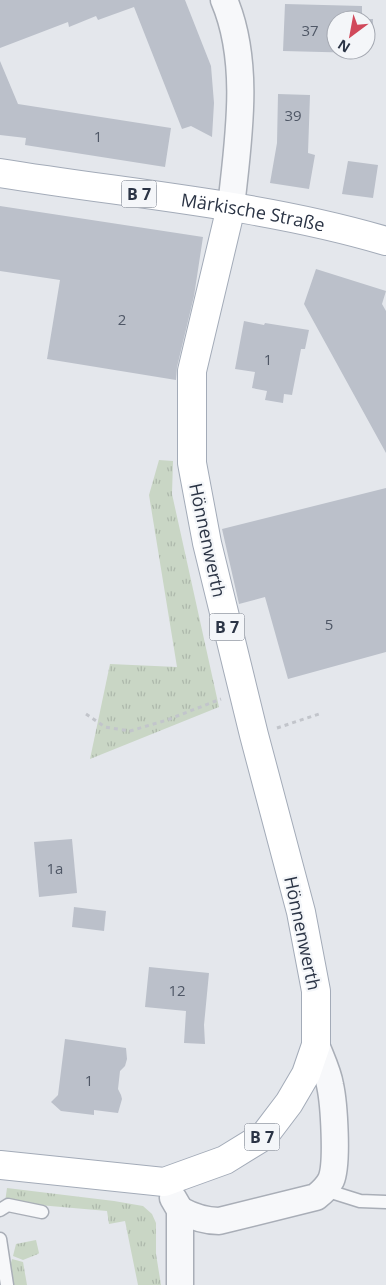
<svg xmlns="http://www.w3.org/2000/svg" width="386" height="1285" viewBox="0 0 386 1285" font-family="'Open Sans',sans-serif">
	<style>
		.grass { fill: url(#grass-tufts) }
		.building { fill: #bbc0ca }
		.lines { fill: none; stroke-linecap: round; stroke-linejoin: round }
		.lane-casing { stroke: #a9aeb7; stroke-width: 15 }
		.street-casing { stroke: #a9aeb7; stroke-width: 29 }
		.primary-casing { stroke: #a3abb8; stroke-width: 30 }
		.path { stroke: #c2c5cb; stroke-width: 3; stroke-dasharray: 4 4; stroke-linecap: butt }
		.lane { stroke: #f7f8fa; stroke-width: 12 }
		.street { stroke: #f7f8fa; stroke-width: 26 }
		.primary { stroke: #fff; stroke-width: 28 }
		.labels { text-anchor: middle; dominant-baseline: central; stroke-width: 4.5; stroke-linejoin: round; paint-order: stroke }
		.number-label { font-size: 15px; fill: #4f5766 }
		.shield { fill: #f4f6f9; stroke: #676e7b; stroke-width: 1 }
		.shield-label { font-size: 16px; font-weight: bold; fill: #2b3445 }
		.street-label { font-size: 18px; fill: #2b3445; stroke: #f4f6f9 }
	</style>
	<defs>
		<pattern id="grass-tufts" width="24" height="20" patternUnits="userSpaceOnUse" patternTransform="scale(1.25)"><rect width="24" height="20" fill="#c9d6c5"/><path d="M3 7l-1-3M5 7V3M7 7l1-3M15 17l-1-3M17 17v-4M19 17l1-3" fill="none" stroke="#adb8ab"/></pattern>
	</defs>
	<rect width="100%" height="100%" fill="#e4e7ec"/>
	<g class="grass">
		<polygon points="159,460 173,461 172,494 219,707 90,759 110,664 177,667 149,495"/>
		<polygon points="7,1188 114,1201 143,1206 152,1214 156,1223 156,1254 161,1285 138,1285 125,1221 109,1224 107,1211 5,1202"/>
		<polygon points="36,1240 39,1253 38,1254 23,1260 13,1256 16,1244"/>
		<polygon points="12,1259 23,1262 27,1285 11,1285 9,1270"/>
	</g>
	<g class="building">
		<polygon points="0,0 185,0 211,66 214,103 212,137 191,126 182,129 134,7 98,20 96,16 69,27 68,22 0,48"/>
		<polygon points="285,4 362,6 362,19 373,19 373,40 366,40 366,20 336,20 336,50 361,50 361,53 283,51"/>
		<polygon points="0,61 18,104 171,128 165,167 25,145 26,138 0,135"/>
		<polygon points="278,94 310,95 308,153 315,155 309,189 270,183 277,143"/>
		<polygon points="348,161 378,165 373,198 342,194"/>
		<polygon points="0,206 203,237 194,296 177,367 176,380 47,359 60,280 0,271"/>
		<polygon points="316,269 386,291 382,304 386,311 386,453 304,304"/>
		<polygon points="244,321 264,325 265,323 309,330 305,349 301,349 292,395 284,394 283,403 265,400 267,391 252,388 255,372 235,369"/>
		<polygon points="386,488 386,652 288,679 265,597 239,604 222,529"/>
		<polygon points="72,839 77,893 39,897 34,842"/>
		<polygon points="74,907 106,911 104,931 72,927"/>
		<polygon points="149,967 209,973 204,1025 205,1044 184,1043 186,1011 145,1007"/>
		<polygon points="65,1039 126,1048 127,1059 125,1066 120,1071 118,1089 121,1095 122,1099 118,1113 94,1110 94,1115 61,1111 51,1102 58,1095"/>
	</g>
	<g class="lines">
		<defs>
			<g id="lane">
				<polyline points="325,1190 360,1201 386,1202"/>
				<polyline points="0,1210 8,1205 42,1212"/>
				<polyline points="0,1239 7,1285"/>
			</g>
			<g id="street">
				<path d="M 224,0 C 251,63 238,141 231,207"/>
				<polyline points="173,1198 180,1210 180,1285"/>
				<path d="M 180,1210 C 193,1217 204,1221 219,1221 L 316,1197 C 322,1192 327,1188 331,1180 C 338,1164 334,1103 330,1085 C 328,1072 321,1058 316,1045"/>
			</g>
			<g id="primary">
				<path id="s1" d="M 0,173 C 129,194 261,204 386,241"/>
				<polyline points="0,1165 164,1182 225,1160 264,1136 289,1103 306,1074 316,1045 316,991 301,912 254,735 207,543 192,463 192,371 231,207"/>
			</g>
		</defs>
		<use href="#lane" class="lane-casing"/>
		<use href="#street" class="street-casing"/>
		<use href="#primary" class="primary-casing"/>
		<g class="path">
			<polyline points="86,714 105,727 130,731 167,720 221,699"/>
			<polyline points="277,728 319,714"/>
		</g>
		<use href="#lane" class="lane"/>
		<use href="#street" class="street"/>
		<use href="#primary" class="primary"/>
	</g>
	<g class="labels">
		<g class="number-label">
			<text x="310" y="30">37</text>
			<text x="293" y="115">39</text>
			<text x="98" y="136">1</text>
			<text x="122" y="319">2</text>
			<text x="268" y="359">1</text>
			<text x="329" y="624">5</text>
			<text x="55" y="868">1a</text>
			<text x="177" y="990">12</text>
			<text x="89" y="1080">1</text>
		</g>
		<g class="shield">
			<rect x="121.5" y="180.5" width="35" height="27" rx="4"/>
			<rect x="209.5" y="613.5" width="35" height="27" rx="4"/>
			<rect x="244.5" y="1123.5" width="35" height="27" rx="4"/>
		</g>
		<g class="shield-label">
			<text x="139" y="194">B 7</text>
			<text x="227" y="627">B 7</text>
			<text x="262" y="1137">B 7</text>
		</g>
		<g class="street-label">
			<text stroke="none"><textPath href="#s1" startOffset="256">Märkische Straße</textPath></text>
			<text transform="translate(208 540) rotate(78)">Hönnenwerth</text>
			<text transform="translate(303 933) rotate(78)">Hönnenwerth</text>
		</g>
	</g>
	<g transform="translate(351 35) rotate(212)"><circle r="24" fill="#f4f6f9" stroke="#a4a8b1"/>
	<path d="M0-4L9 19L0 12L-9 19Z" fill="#d1495b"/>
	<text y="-8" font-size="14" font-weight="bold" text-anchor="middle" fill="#2b3445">N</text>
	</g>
</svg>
